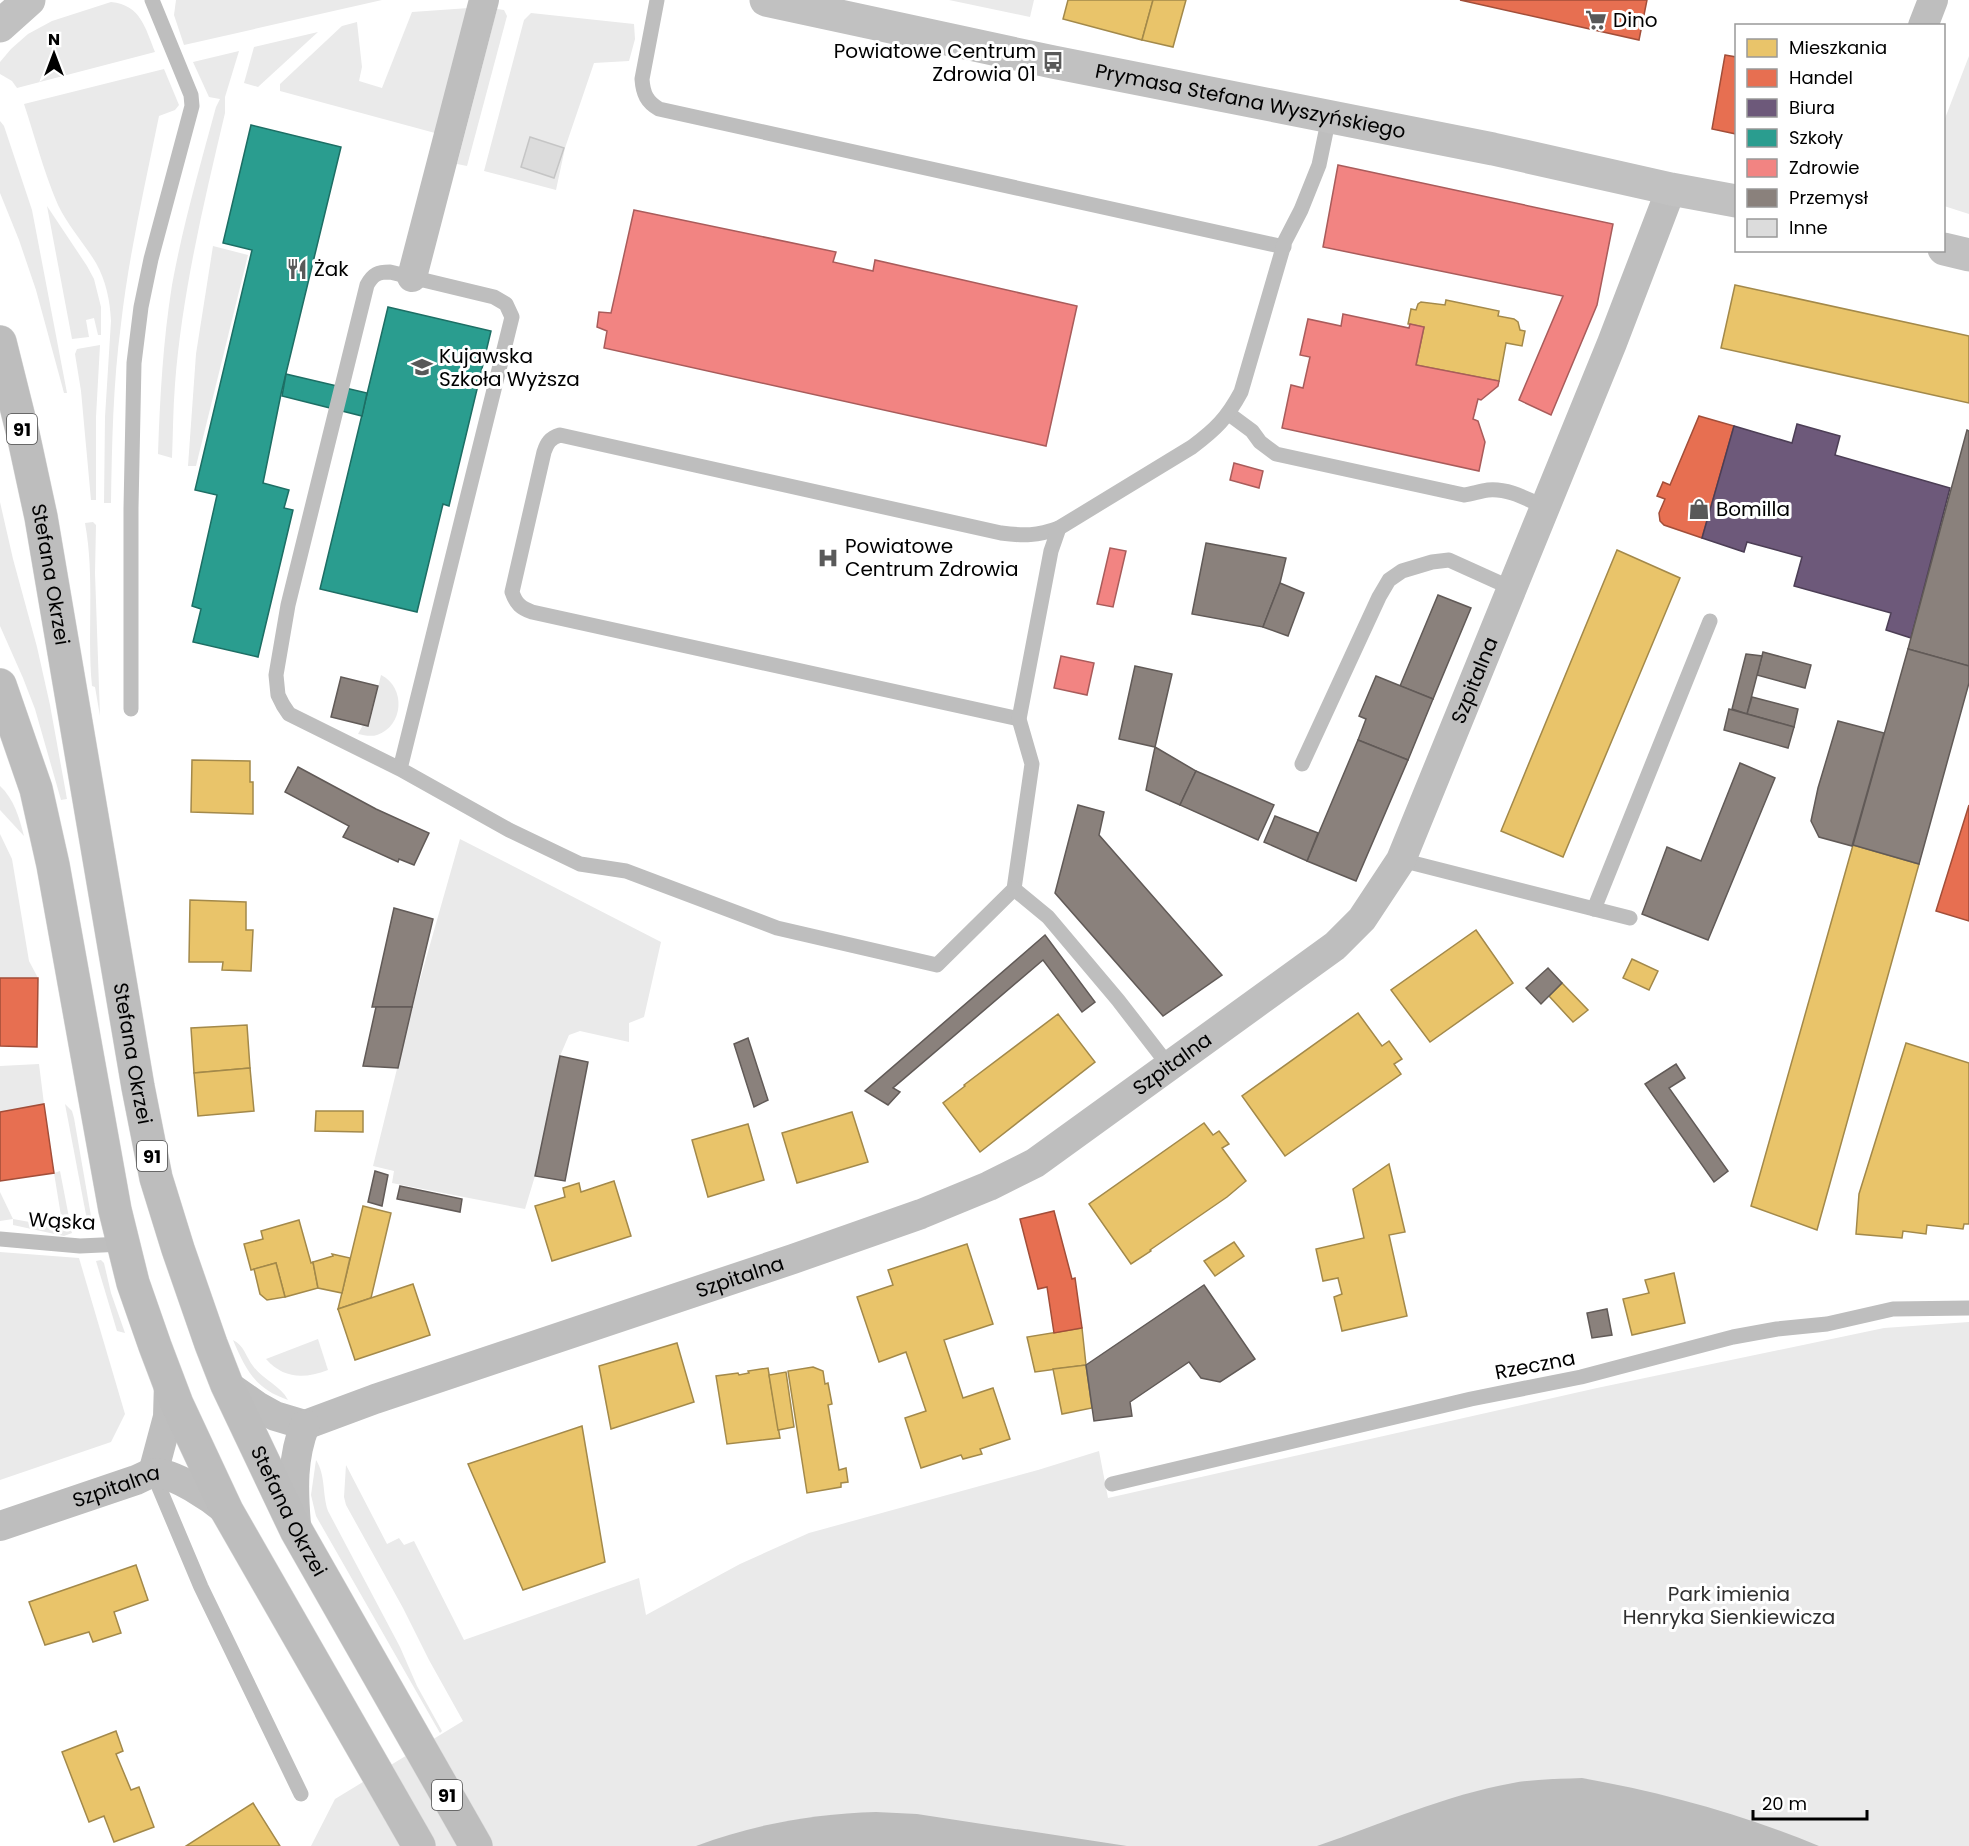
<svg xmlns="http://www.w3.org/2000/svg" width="1969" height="1846" viewBox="0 0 1969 1846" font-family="Poppins,sans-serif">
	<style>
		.green { fill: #eaeaea }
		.water { fill: #bcbcbc }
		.homes { fill: #e9c46a; stroke: #a3894a; stroke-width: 1.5 }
		.shops { fill: #e76f51; stroke: #a24e39; stroke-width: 1.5 }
		.offices { fill: #6d597a; stroke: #4c3e55; stroke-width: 1.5 }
		.schools { fill: #2a9d8f; stroke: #1d6e64; stroke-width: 1.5 }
		.health { fill: #f28482; stroke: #a95c5b; stroke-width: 1.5 }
		.industry { fill: #8a817c; stroke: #615a57; stroke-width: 1.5 }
		.building { fill: #dcdcdc; stroke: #c5c5c5; stroke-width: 1.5 }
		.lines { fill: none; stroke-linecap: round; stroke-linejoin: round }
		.primary-casing { stroke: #dbdbdb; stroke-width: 34 }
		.service { stroke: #bebebe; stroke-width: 15 }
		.minor { stroke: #bebebe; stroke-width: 30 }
		.secondary { stroke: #c1c1c1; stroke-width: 33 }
		.primary { stroke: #bdbdbd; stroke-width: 33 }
		.labels { text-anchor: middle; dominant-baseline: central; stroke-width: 6; stroke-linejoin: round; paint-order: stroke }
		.shield { fill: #fff; stroke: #4c4c4c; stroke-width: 1.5 }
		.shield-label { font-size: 18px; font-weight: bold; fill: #000 }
		.poi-label { font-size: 20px; fill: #000; stroke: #fff; text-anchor: start }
		.street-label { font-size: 20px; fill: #000; stroke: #fff }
		.park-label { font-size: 20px; fill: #2f2f2f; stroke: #fff }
	</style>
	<rect width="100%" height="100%" fill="#fff"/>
	<g class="green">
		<polygon points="176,0 382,0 184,45 174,15"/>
		<polygon points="949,0 1034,0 1030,17"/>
		<path d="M 111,2 C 141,5 145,28 155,52 L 17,88 L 12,81 L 0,74 L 0,62 L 11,49 L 28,34 L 52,21 Z"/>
		<polygon points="469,8 435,133 280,91 280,84 342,26 357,22 362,67 359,81 382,88 412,12"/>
		<polygon points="497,9 504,10 507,16 467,166 457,164"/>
		<polygon points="531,13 634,24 635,39 629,61 594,63 565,148 556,190 484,171 524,20"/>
		<polygon points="318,32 258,87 244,83 254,47"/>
		<path d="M 239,51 L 225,97 L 225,113 C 204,202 182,293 175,384 C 173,409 173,434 172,458 L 158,454 C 160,397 163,341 172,285 C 183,225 200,166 216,107 L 220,99 L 209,97 L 193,62 Z"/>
		<polygon points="1969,56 1969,214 1944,206 1944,121"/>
		<path d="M 164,69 L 179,105 L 175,110 L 159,116 C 145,185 129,254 121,324 C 113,384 112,443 111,503 L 104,503 L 105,417 L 111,321 C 110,300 106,281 96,263 C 84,243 68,226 58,205 C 44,173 35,137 24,104 Z"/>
		<polygon points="0,121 4,126 32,210 67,393 64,393 36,290 19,240 0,193"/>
		<polygon points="47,206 87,266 94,279 101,307 101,335 98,335 94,318 86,320 89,337 72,339"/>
		<polygon points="213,246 248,255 196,466 188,466 196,354"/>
		<polygon points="100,345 96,417 96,500 91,500 81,391 75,354 77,349"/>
		<polygon points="0,502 13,559 37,647 50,705 67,799 61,800 35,709 23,678 0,626"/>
		<path d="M 93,522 L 96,525 L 95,573 L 100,716 L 95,687 L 92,686 C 87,632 95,577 85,523 Z"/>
		<path d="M 381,675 C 406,687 404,726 377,735 C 371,737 363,735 358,734 L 363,725 L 369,726 Z"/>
		<path d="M 0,786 C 14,799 19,817 24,836 L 0,810 Z"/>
		<polygon points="0,834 12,859 29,961 38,978 0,978"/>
		<polygon points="460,839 661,942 644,1017 629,1023 629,1042 580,1031 569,1035 560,1056 535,1176 525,1209 392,1183 394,1171 373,1166 412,1008"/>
		<polygon points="39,1064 44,1104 0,1112 0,1066"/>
		<polygon points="65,1104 72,1111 74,1118 91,1216 87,1220"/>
		<polygon points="60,1171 72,1233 64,1236 13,1225 13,1219 0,1221 0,1192 13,1219 63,1228 54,1173"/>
		<polygon points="0,1252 79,1258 125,1414 111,1442 0,1480"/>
		<polygon points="101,1260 104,1263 111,1293 125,1333 117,1331 96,1261"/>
		<polygon points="1969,1322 1969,1846 311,1846 335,1799 463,1721 429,1660 403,1608 346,1505 344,1497 346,1465 387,1544 399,1538 404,1545 414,1541 464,1640 639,1578 646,1615 740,1564 809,1533 1038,1470 1099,1451 1108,1498 1597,1388 1884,1328"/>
		<path d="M 318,1339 L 328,1370 C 304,1379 284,1379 266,1359 Z"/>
		<path d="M 233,1340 C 244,1345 246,1357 253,1366 C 263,1380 280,1385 288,1400 C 255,1389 246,1370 233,1340 Z"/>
		<path d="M 316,1460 C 326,1476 322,1493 328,1511 L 400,1647 L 417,1686 L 442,1731 L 440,1733 L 316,1516 L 311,1495 Z"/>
	</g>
	<g class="water">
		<path d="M 1582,1778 C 1661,1792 1745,1815 1819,1846 L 1317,1846 C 1382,1824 1445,1795 1513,1783 C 1535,1779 1559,1779 1582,1778 Z"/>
		<path d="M 876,1812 L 917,1814 L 1127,1846 L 696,1846 C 754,1824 814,1814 876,1812 Z"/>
	</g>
	<g class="homes">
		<polygon points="1068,0 1153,0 1142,40 1063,19"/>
		<polygon points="1153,0 1186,0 1173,47 1142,40"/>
		<polygon points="1735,285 1969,336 1969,403 1721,348"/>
		<polygon points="1446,300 1499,311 1498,316 1514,319 1518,322 1520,330 1525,331 1522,346 1506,343 1499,381 1416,365 1424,327 1408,324 1411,309 1416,310 1418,304 1421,302 1445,305"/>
		<polygon points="1617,550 1680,578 1563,857 1501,831"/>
		<polygon points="192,760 250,761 250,782 253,782 253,814 191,812"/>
		<polygon points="1853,845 1919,864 1817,1230 1751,1206"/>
		<polygon points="190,900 246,902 246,930 253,930 251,971 222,970 223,962 189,962"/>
		<polygon points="1476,930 1513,983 1430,1042 1391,990"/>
		<polygon points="1632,959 1658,971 1649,990 1623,978"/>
		<polygon points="1562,983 1588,1010 1573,1022 1549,996"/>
		<polygon points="1358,1013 1382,1046 1389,1041 1402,1059 1394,1064 1401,1074 1285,1156 1242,1096"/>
		<polygon points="1058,1014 1095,1062 980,1152 943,1103 965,1086 964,1085"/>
		<polygon points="247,1025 250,1068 194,1073 191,1028"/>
		<polygon points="1906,1043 1969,1063 1969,1224 1964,1224 1963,1229 1927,1225 1926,1234 1903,1231 1902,1238 1856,1234 1859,1194"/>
		<polygon points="250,1068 254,1111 198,1116 194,1073"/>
		<polygon points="316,1111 363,1111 363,1132 315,1131"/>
		<polygon points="852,1112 868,1162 797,1183 782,1133"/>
		<polygon points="1204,1123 1213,1135 1219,1131 1229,1144 1222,1148 1246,1181 1227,1197 1150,1250 1151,1251 1131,1264 1089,1204"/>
		<polygon points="748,1124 764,1180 708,1197 692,1140"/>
		<polygon points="1389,1164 1405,1232 1389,1235 1407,1316 1342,1331 1334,1297 1342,1294 1338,1278 1323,1281 1316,1249 1364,1238 1353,1189"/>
		<polygon points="614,1181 631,1236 552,1261 535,1206 565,1197 563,1188 579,1183 581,1192"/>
		<polygon points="363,1206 391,1213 371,1298 338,1309"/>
		<polygon points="299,1220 311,1263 313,1262 318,1288 285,1297 276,1263 251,1270 244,1244 263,1239 261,1231"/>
		<polygon points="1234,1242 1244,1256 1215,1276 1204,1261"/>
		<polygon points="967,1244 993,1324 944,1340 963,1398 993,1388 1010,1439 980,1449 982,1454 963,1459 961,1455 921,1468 905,1418 926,1411 906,1352 879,1362 857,1297 893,1285 888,1270"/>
		<polygon points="332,1254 350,1258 342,1293 318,1288 313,1262 333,1256"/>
		<polygon points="276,1263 285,1297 267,1300 260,1294 254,1269"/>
		<polygon points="1674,1273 1685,1323 1632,1335 1623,1299 1649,1293 1645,1280"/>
		<polygon points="413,1284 430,1335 355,1360 338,1309"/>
		<polygon points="1082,1328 1086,1365 1035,1372 1027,1337"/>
		<polygon points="677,1343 694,1402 611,1429 599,1366"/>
		<polygon points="1086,1365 1092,1408 1062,1414 1053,1369"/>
		<polygon points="813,1367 823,1371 825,1384 828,1383 832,1404 828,1405 839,1470 846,1468 848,1482 841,1483 841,1487 807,1493 788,1371"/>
		<polygon points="768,1368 780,1438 727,1444 716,1376 738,1373 739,1375 749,1373 748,1371"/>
		<polygon points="786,1372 794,1427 778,1430 769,1375"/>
		<polygon points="582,1426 605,1562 523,1590 468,1464"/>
		<polygon points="136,1565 148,1600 114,1612 121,1633 93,1642 89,1632 45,1645 29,1602"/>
		<polygon points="116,1731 123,1751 116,1754 131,1790 139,1787 154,1827 114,1842 104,1816 89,1822 62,1752"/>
		<polygon points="253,1803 280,1846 186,1846"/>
	</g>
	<g class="shops">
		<polygon points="1460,0 1647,0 1639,40"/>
		<polygon points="1725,55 1736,57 1736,134 1712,129"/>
		<polygon points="1699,416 1734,426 1702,538 1664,525 1660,521 1659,513 1665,499 1657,496 1663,482 1670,485"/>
		<polygon points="1969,805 1969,921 1936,911"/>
		<polygon points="0,978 38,978 37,1047 0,1046"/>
		<polygon points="44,1104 54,1173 0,1181 0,1112"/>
		<polygon points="1054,1211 1072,1279 1075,1278 1082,1328 1054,1333 1047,1287 1038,1289 1020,1219"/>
	</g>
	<polygon class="offices" points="1797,424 1840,436 1835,455 1950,488 1911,638 1886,630 1891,613 1794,586 1802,557 1747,542 1744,552 1702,538 1734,426 1792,443"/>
	<g class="schools">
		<polygon points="251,125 341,147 281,394 263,483 289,490 284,508 293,510 258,657 193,642 201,609 192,606 217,495 195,490 252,250 223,243"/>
		<polygon points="388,307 491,331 449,506 443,504 417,612 320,589"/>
		<polygon points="286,374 367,393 362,416 282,396"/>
	</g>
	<g class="health">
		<polygon points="1338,165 1613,224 1597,305 1551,415 1519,400 1563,296 1323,247"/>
		<polygon points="634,210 836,252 833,262 873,271 875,260 1077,306 1046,446 604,348 607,331 597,327 599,312 611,313"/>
		<polygon points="1343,314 1409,328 1410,324 1424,327 1416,365 1499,381 1498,386 1481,400 1478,399 1473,419 1478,421 1485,442 1479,471 1282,428 1291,385 1303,388 1310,357 1300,355 1308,319 1341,326"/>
		<polygon points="1234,463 1263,471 1259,488 1230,480"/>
		<polygon points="1110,548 1126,551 1113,607 1097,604"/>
		<polygon points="1061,656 1094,663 1087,695 1054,688"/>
	</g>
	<g class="industry">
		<polygon points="1967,430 1969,431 1969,666 1908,649"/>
		<polygon points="1206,543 1286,558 1280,583 1263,627 1192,614"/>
		<polygon points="1280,583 1304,593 1288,636 1263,627"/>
		<polygon points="1438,595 1471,608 1433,699 1400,686"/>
		<polygon points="1908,649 1969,666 1969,683 1919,864 1853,845"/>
		<polygon points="1763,652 1811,665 1805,688 1757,675"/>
		<polygon points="1746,654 1762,656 1747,714 1732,709"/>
		<polygon points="1135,666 1172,674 1155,747 1119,739"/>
		<polygon points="1376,676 1433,699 1408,760 1358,740 1366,719 1359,716"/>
		<polygon points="341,677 378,686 368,726 331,717"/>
		<polygon points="1752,697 1798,709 1794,727 1747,714"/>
		<polygon points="1729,709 1794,727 1788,748 1724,730"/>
		<polygon points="1838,721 1884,733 1852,846 1819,837 1811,821 1818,788"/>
		<polygon points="1358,740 1408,760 1356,881 1307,861"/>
		<polygon points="1155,747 1196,771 1180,805 1146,790"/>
		<polygon points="1740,763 1775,778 1708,940 1642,914 1667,847 1701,861"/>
		<polygon points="298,767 376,809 429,833 414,865 399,859 398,862 343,837 349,826 285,792"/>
		<polygon points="1196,771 1274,805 1258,840 1180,805"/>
		<polygon points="1078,805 1104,812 1099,835 1222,975 1163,1016 1055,893"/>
		<polygon points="1275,816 1318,833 1307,861 1264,842"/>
		<polygon points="394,908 433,919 412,1007 372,1007"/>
		<polygon points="1045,935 1095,1002 1082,1012 1043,960 893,1088 900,1092 888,1105 865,1091"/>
		<polygon points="1548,968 1562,983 1541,1004 1526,988"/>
		<polygon points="376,1007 412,1007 398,1068 363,1066"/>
		<polygon points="748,1038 768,1100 754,1107 734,1044"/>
		<polygon points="560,1056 588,1062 565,1181 535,1176"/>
		<polygon points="1676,1064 1685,1078 1669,1088 1728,1171 1714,1182 1645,1084"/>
		<polygon points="375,1171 388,1175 382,1206 368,1202"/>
		<polygon points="400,1186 462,1199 460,1212 397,1199"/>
		<polygon points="1204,1285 1255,1359 1220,1382 1201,1378 1189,1362 1130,1402 1132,1416 1094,1421 1086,1365"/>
		<polygon points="1607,1309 1612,1335 1592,1338 1587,1313"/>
	</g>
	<polygon class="building" points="530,137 564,148 554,178 521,167"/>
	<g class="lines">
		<defs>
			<g id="primary">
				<path id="s4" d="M 0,342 L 23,434 L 41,517 L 138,1087 L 156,1178 L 178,1249 L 211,1344 L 227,1385 L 296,1530 L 476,1846"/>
				<polyline points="0,685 36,789 53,865 115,1210 133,1283 155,1346 177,1404 227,1511 419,1846"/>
			</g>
		</defs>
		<use href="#primary" class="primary-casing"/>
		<g class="service">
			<path d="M 657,0 L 642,79 C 643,94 647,102 659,109 L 1284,247"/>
			<path d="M 1229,414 L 1252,431 L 1260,442 L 1276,454 L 1464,495 C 1472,494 1480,491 1488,490 C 1508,488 1527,499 1545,507"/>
			<polyline points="131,709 131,508 134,363 141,307 151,259 192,106 191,95 152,0"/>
			<path d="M 1019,719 L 532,612 C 521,608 516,604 512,592 L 544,452 C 547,443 550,438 560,435 L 1001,533 C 1024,536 1037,536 1059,528"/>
			<polyline points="1302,764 1379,597 1389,580 1402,571 1432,562 1449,560 1511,588"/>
			<path d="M 400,769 L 289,714 L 283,705 L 278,695 L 276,675 L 288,605 L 367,285 C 373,274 378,272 390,272 L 494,297 L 506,304 L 512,317 L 400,769 L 509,830 L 580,864 L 626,871 L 777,928 L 937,965 L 1014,889 L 1032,764 L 1019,719 L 1051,551 L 1059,528 L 1192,447 C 1216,429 1227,418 1241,392 L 1285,241 L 1301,210 L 1319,165 L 1329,117"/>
			<polyline points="1401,860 1630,918"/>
			<polyline points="1014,889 1048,917 1118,1000 1169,1066"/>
			<polyline points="1594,909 1710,621"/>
			<polyline points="0,1239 80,1246 123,1244"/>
			<polyline points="153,1473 201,1587 301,1794"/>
			<polyline points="1112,1484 1471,1399 1581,1377 1733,1337 1777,1329 1827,1324 1893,1309 1969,1308"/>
		</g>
		<g class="minor">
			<polyline points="1923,26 1933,0"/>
			<polyline points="412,277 484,0"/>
			<path id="s1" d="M 227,1385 L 257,1406 L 275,1416 L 305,1425 L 375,1399 L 793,1259 L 921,1214 L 989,1186 L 1035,1163 L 1335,946 L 1362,919 L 1401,860 L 1612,343 L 1671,189"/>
			<polyline points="153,1473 168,1417 169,1382"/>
			<path d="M 296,1525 C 293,1489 292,1458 305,1425"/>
			<path id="s2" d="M 0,1526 L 136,1480 C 141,1478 149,1473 154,1473 C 175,1473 211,1498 227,1511"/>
		</g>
		<g class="secondary">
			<path id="s3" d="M 766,0 L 1053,62 L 1493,149 L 1671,189 L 1736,201"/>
			<polyline points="0,26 29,0"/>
			<polyline points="1944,249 1969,255"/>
		</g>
		<use href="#primary" class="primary"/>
	</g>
	<defs>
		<symbol id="supermarket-bare" viewBox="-9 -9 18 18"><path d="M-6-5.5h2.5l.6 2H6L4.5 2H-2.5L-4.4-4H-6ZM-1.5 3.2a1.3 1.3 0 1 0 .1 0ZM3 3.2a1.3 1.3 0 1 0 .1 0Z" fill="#595959" stroke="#fff" stroke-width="2.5" paint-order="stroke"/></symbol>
		<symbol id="bus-bare" viewBox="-9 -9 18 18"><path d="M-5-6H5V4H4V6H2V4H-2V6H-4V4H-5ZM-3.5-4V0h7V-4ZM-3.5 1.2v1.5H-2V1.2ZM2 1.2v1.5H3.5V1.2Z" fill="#595959" stroke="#fff" stroke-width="2.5" paint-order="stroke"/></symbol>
		<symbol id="restaurant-bare" viewBox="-9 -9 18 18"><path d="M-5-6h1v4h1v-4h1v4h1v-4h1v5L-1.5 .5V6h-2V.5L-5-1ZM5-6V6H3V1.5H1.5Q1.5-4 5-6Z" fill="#595959" stroke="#fff" stroke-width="2.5" paint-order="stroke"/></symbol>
		<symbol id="university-bare" viewBox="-9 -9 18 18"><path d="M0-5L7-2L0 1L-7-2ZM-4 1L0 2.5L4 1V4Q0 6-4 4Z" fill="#595959" stroke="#fff" stroke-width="2.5" paint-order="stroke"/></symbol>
		<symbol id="shop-bare" viewBox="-9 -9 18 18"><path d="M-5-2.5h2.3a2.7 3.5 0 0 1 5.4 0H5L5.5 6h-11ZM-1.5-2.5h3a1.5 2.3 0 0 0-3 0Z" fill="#595959" stroke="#fff" stroke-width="2.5" paint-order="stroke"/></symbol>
		<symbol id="hospital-bare" viewBox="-9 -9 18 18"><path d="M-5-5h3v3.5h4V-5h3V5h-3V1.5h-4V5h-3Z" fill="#595959" stroke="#fff" stroke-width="2.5" paint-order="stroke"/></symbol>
	</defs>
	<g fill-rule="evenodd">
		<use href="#supermarket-bare" x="1581" y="5" width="30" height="30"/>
		<use href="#bus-bare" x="1038" y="47" width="30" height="30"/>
		<use href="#restaurant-bare" x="282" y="254" width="30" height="30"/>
		<use href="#university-bare" x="407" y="352" width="30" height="30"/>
		<use href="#shop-bare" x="1684" y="494" width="30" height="30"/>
		<use href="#hospital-bare" x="813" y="543" width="30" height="30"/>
	</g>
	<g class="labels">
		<g class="shield">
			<rect x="7" y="414" width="30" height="30" rx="4.5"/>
			<rect x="137" y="1141" width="30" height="30" rx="4.5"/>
			<rect x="432" y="1780" width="30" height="30" rx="4.5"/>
		</g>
		<g class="shield-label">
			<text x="22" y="429">91</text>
			<text x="152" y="1156">91</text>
			<text x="447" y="1795">91</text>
		</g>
		<g class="poi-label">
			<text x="1613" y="20">Dino</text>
			<text x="1036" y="51" text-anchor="end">Powiatowe Centrum<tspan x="1036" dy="23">Zdrowia 01</tspan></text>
			<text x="314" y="269">Żak</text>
			<text x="439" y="356">Kujawska<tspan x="439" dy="23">Szkoła Wyższa</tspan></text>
			<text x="1716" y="509">Bomilla</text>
			<text x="845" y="546">Powiatowe<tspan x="845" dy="23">Centrum Zdrowia</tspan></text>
		</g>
		<g class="street-label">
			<text stroke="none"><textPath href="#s3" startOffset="495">Prymasa Stefana Wyszyńskiego</textPath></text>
			<text stroke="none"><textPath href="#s4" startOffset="238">Stefana Okrzei</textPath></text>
			<text stroke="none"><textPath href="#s1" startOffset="1538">Szpitalna</textPath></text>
			<text stroke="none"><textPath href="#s4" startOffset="724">Stefana Okrzei</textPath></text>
			<text stroke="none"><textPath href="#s1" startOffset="1034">Szpitalna</textPath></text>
			<text transform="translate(62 1221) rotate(3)">Wąska</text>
			<text stroke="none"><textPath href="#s1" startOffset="548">Szpitalna</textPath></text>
			<text transform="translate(1535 1365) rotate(-11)">Rzeczna</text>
			<text stroke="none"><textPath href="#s2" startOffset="123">Szpitalna</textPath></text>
			<text stroke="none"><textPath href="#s4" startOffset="1210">Stefana Okrzei</textPath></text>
		</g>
		<g class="park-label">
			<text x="1729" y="1594">Park imienia<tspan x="1729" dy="23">Henryka Sienkiewicza</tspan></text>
		</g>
	</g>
	<rect x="1735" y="24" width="210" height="228" fill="#ffffff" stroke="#999999" stroke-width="1.5"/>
	<rect x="1747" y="39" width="30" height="18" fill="#e9c46a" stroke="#999999" stroke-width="1.5"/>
	<text x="1789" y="54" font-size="18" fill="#000000">Mieszkania</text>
	<rect x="1747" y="69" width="30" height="18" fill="#e76f51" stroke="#999999" stroke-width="1.5"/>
	<text x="1789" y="84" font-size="18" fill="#000000">Handel</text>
	<rect x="1747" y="99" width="30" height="18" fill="#6d597a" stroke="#999999" stroke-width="1.5"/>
	<text x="1789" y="114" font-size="18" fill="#000000">Biura</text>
	<rect x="1747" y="129" width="30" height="18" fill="#2a9d8f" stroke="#999999" stroke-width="1.5"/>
	<text x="1789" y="144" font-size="18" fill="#000000">Szkoły</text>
	<rect x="1747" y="159" width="30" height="18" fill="#f28482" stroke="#999999" stroke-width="1.5"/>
	<text x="1789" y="174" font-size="18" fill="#000000">Zdrowie</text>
	<rect x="1747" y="189" width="30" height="18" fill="#8a817c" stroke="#999999" stroke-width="1.5"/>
	<text x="1789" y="204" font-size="18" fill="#000000">Przemysł</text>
	<rect x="1747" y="219" width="30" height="18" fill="#dcdcdc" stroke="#999999" stroke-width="1.5"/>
	<text x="1789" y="234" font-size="18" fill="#000000">Inne</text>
	<g transform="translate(54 54)" stroke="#ffffff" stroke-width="4.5" paint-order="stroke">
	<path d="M0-4.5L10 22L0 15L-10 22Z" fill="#000000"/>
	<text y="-9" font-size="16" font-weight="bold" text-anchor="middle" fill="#000000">N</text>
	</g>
	<path d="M1753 1810v9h114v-9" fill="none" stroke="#000000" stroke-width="3"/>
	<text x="1762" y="1810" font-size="18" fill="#000000" stroke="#ffffff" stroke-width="4.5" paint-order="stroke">20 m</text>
</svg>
